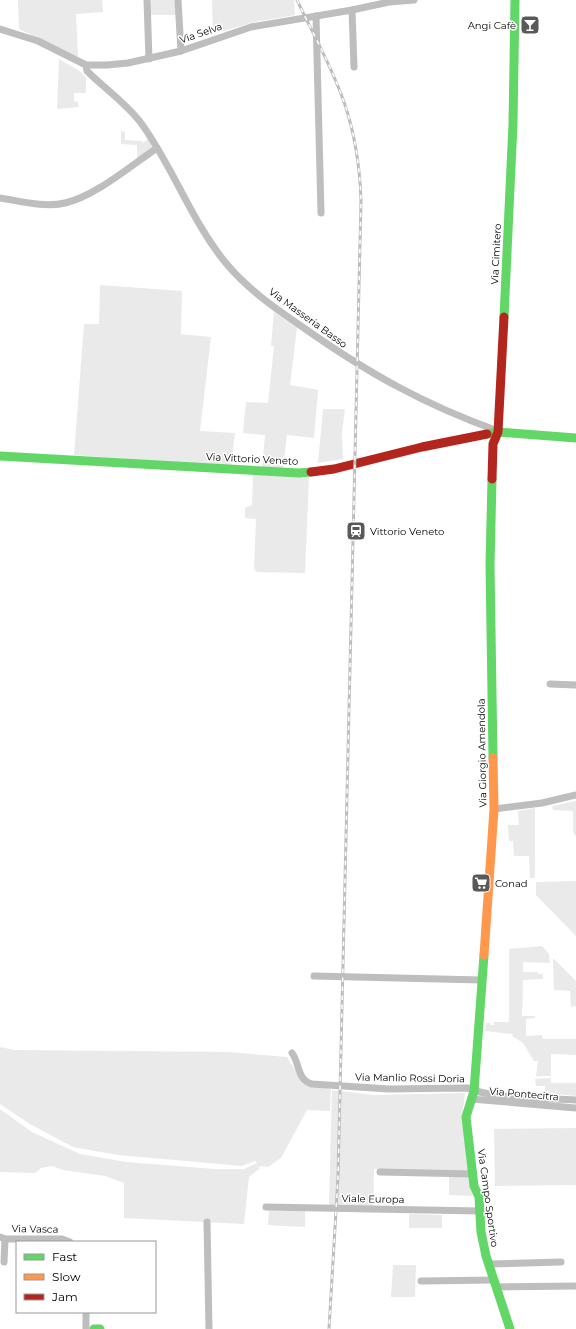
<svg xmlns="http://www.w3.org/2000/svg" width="576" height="1329" viewBox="0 0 576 1329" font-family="Montserrat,sans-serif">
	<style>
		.green { fill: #eaeaea }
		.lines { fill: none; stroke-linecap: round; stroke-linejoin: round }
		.street { stroke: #bebebe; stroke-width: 7 }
		.fast { stroke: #63d668; stroke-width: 9 }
		.slow { stroke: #ff974d; stroke-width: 9 }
		.jam { stroke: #b3261e; stroke-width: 9 }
		.rail-casing { stroke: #bdbdbd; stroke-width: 3 }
		.rail { stroke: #fff; stroke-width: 1.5; stroke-dasharray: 4.5; stroke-linecap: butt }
		.labels { text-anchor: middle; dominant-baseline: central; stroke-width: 3; stroke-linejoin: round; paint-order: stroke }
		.poi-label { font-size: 10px; fill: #000; stroke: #fff; text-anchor: start }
		.street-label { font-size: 10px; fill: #000; stroke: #fff }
	</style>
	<rect width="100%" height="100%" fill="#fff"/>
	<g class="green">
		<polygon points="18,0 102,0 103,12 76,14 78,57 19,29"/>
		<polygon points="148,0 176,0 177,15 149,15"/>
		<polygon points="212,0 294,0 295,15 254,22 213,34"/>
		<polygon points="59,59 78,70 86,77 86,93 74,93 74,101 78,102 79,107 57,109"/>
		<polygon points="121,131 125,132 125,140 142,141 143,143 148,139 152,147 137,158 137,145 121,144"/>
		<polygon points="100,285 182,291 181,334 211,337 200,431 235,433 231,466 74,455 84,324 99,324"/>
		<polygon points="274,312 297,328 290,385 318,390 314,438 287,435 283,468 262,468 265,435 243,433 246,402 268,403 274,346 271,346"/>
		<polygon points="323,409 345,409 342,432 343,459 318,463"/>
		<polygon points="253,474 309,477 305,573 257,572 254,569 256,519 245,518 245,508 252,505"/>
		<polygon points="576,801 576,837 573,832 573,811 553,810 552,806"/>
		<polygon points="535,808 535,878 530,878 529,856 514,856 513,841 509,841 508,825 519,825 518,811"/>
		<polygon points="576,881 576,936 536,895 536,882"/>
		<polygon points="542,946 549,954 550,963 523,962 523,972 538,972 538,974 543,974 543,979 523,980 522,1016 535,1016 535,1018 526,1019 526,1036 542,1035 543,1039 576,1039 576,1055 551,1054 551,1076 536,1076 538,1061 534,1061 523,1043 512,1036 513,1034 485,1031 486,1023 490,1023 491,1025 494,1025 494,1022 509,1022 509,949"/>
		<polygon points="553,958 576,981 576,1006 571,1007 570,991 554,990"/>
		<polygon points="0,1047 15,1050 229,1052 287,1057 303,1083 331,1089 330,1111 307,1110 281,1158 268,1167 259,1166 260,1168 249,1177 244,1224 124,1218 124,1183 105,1176 63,1170 52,1166 41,1168 35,1173 0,1172 0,1109 32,1132 80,1154 126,1162 215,1169 244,1169 257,1163 255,1161 242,1166 118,1155 73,1147 30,1124 0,1104"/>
		<polygon points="551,1078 551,1083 576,1083 576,1096 545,1093 545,1086 536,1086 535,1079"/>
		<polygon points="332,1090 374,1095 465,1093 463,1110 469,1171 374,1169 373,1207 329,1206"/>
		<polygon points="576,1128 576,1185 495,1186 494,1129"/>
		<polygon points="449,1177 470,1177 472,1196 449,1195"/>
		<polygon points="269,1211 305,1211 305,1227 268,1225"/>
		<polygon points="409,1214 442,1215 442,1228 409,1228"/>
		<polygon points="393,1265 416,1265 415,1297 391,1297"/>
	</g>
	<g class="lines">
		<g class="street">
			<polyline points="147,0 149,59"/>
			<polyline points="178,0 181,51"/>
			<polyline points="352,10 354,67"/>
			<polyline points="316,16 321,213"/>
			<polyline points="0,29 38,41 86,65 107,65 128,63 181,51 251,27 352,10 389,2 414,0"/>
			<path d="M 86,65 L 87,71 C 104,88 126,103 141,123 C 173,167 191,220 225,262 C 247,289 276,309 304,328 C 368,373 423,404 498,431"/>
			<path d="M 0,198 C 20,201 44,208 65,203 C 94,197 132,165 157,148"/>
			<polyline points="550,684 576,685"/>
			<polyline points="494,809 542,803 576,795"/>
			<polyline points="314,976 481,980"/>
			<path d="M 292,1053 C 300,1064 297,1080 312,1084 L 389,1089 L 468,1088 C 491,1099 549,1098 576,1100"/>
			<polyline points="471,1099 576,1108"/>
			<polyline points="380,1172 473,1174"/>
			<polyline points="266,1207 479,1211"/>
			<polyline points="207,1222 209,1329"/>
			<polyline points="0,1237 5,1239 62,1239 70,1242"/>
			<polyline points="4,1262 5,1239"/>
			<polyline points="489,1264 561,1262"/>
			<polyline points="421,1281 494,1280"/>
			<polyline points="496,1287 576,1286"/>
			<polyline points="86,1329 86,1312"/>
		</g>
		<g class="fast">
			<polyline points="504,317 513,124 515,0"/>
			<polyline points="487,434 498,432 576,438"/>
			<polyline points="0,456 299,473 311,472"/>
			<polyline points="492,479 490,565 493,758"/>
			<polyline points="484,955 474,1091 466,1117 474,1186 479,1197 481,1232 486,1256 510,1329"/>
			<polyline points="94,1329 100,1329"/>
		</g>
		<polyline class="slow" points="484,955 494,809 493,758"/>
		<g class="jam">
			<polyline points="311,472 334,469 422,447 487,434"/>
			<polyline points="492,479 493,444 498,432 504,317"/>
		</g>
		<defs>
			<path id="rail" d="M 297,0 C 313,34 332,67 344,102 C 355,134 360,167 361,201 L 338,1177 L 329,1329"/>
		</defs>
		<use href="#rail" class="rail-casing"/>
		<use href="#rail" class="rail"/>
	</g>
	<defs>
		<symbol id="bar-square" viewBox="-11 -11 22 22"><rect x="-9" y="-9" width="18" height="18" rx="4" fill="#595959" stroke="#fff"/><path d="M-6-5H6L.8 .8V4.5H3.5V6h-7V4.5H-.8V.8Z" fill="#fff"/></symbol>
		<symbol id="station-square" viewBox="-11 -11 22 22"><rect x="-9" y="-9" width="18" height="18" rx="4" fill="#595959" stroke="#fff"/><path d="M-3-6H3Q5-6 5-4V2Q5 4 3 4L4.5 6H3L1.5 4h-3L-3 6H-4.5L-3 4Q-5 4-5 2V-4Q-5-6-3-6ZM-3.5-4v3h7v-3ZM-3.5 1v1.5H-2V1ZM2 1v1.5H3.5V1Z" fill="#fff"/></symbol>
		<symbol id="supermarket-square" viewBox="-11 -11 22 22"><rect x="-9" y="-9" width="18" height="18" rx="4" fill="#595959" stroke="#fff"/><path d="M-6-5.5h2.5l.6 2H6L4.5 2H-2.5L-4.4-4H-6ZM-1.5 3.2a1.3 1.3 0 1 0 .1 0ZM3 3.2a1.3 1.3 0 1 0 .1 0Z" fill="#fff"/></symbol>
	</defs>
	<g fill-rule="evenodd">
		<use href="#bar-square" x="519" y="14" width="22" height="22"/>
		<use href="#station-square" x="345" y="520" width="22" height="22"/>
		<use href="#supermarket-square" x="470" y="872" width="22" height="22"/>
	</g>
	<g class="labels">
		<g class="poi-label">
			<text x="516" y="25" text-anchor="end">Angi Cafè</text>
			<text x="370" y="531">Vittorio Veneto</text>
			<text x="495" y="883">Conad</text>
		</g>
		<g class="street-label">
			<text transform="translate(201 33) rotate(-19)">Via Selva</text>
			<text transform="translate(496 254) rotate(-87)">Via Cimitero</text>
			<text transform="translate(308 318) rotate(36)">Via Masseria Basso</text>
			<text transform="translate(252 459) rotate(3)">Via Vittorio Veneto</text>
			<text transform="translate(482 753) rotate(-91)">Via Giorgio Amendola</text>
			<text transform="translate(410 1078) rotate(1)">Via Manlio Rossi Doria</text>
			<text transform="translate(524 1094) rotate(5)">Via Pontecitra</text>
			<text transform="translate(488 1198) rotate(82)">Via Campo Sportivo</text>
			<text transform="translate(373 1199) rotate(1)">Viale Europa</text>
			<text transform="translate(35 1229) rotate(1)">Via Vasca</text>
		</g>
	</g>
	<rect x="16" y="1241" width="140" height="72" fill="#ffffff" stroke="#999999"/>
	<rect x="24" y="1254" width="20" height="6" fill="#63d668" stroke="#999999"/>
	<text x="52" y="1261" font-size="12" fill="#000000">Fast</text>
	<rect x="24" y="1274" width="20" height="6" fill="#ff974d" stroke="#999999"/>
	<text x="52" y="1281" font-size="12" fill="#000000">Slow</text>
	<rect x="24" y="1294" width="20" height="6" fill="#b3261e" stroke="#999999"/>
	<text x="52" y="1301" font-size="12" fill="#000000">Jam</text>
</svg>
